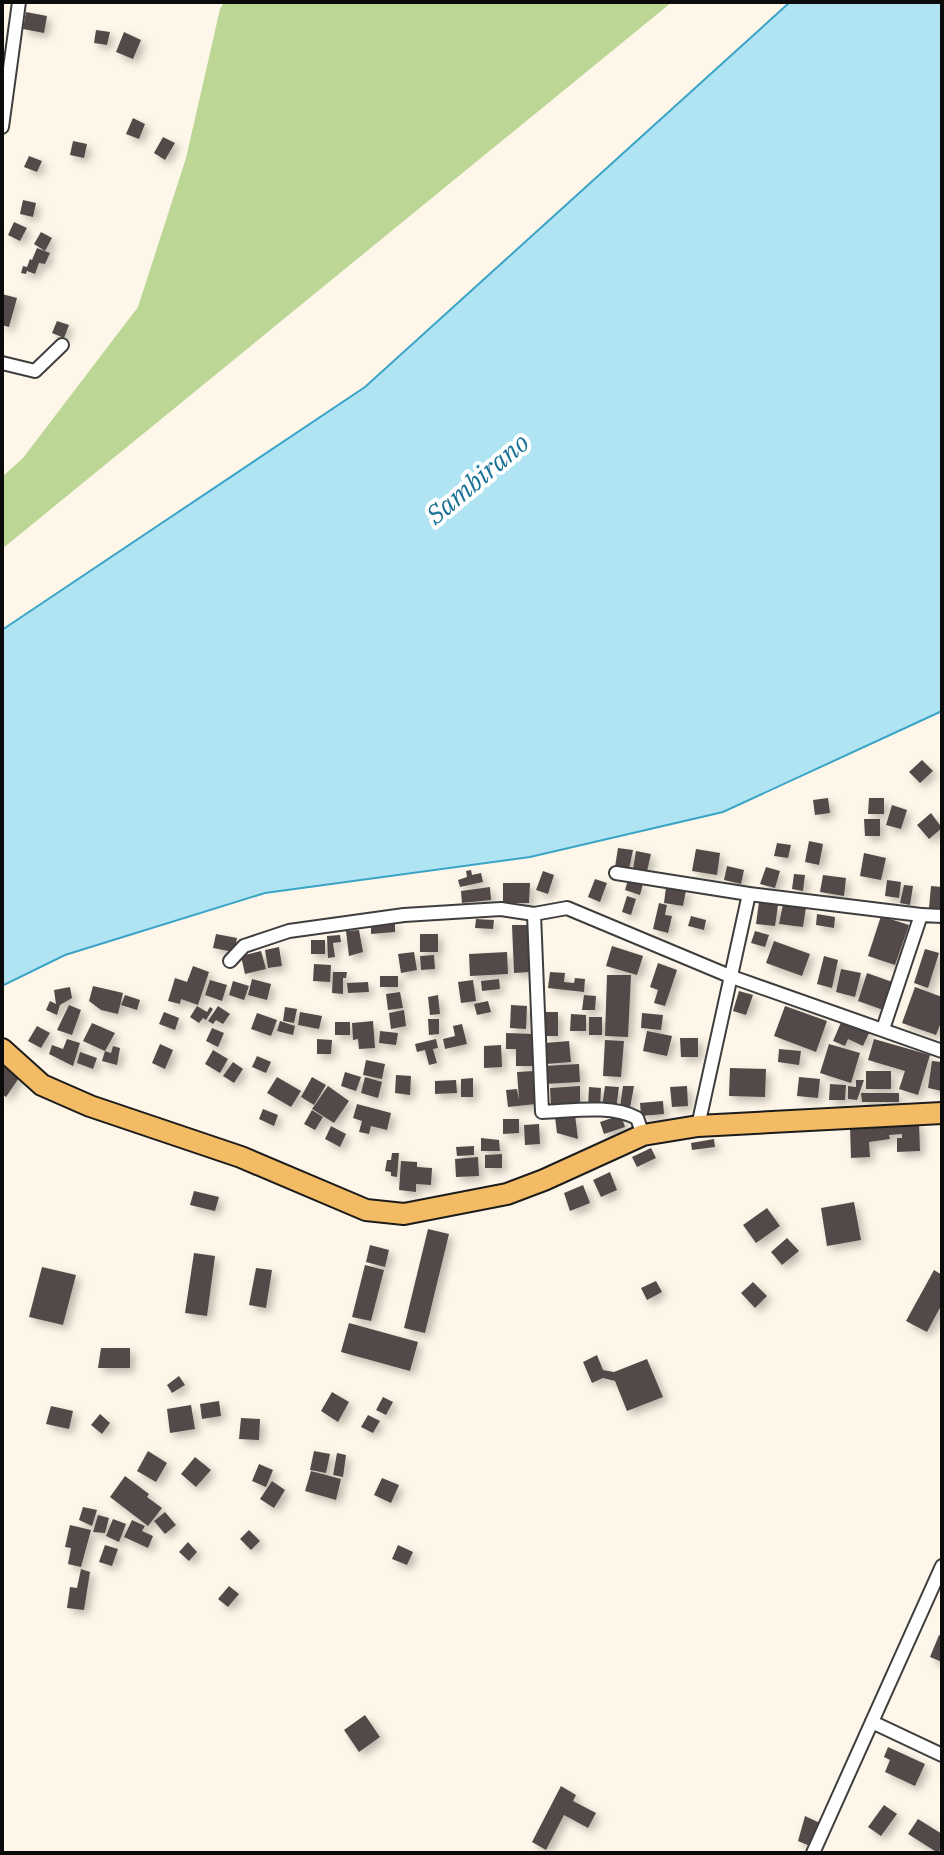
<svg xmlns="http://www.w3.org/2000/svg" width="944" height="1855" viewBox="0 0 944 1855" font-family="'IBM Plex Serif',serif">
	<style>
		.forest { fill: #bcd695 }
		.water { fill: #b0e4f3; stroke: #3aa4c7; stroke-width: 2 }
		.building { fill: #534a48; filter: url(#shadow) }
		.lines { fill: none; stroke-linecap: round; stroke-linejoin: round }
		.street-casing { stroke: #3e3e3e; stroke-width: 16 }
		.primary-casing { stroke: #1c1c1c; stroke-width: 24 }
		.street { stroke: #fff; stroke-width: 12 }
		.primary { stroke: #f3bb64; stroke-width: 20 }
		.labels { text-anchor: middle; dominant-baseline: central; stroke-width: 8; stroke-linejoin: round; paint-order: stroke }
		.water-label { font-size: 26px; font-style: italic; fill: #1a7396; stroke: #fff }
	</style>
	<defs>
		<filter id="shadow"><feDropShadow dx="4.5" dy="4.5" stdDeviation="4" flood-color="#0004"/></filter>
	</defs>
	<rect width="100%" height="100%" fill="#fef7e9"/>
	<polygon class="forest" points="224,2 672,2 2,549 2,477 23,458 138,307 186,158 220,9"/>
	<polygon class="water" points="790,2 942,2 942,711 723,812 530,857 265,893 65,955 2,986 2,630 365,387"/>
	<g class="building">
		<polygon points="26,12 47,16 44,33 23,29"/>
		<polygon points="96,30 110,32 107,45 94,43"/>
		<polygon points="124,32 141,40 133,59 116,52"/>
		<polygon points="133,118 145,124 139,139 126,134"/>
		<polygon points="163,137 175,143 165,160 154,153"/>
		<polygon points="73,141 87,144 84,158 70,155"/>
		<polygon points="29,156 42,161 37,172 24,167"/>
		<polygon points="23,200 36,203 33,217 20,214"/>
		<polygon points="14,222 27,228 20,241 8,235"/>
		<polygon points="41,232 52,238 45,251 34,244"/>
		<polygon points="37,248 50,253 45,264 39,263 35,274 27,271 26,274 21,273 23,266 27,267 30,259 32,260"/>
		<polygon points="2,294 17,298 9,327 2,325"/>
		<polygon points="57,321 69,325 64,338 52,333"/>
		<polygon points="922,760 933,771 920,783 909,772"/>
		<polygon points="828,798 830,813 815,815 813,800"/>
		<polygon points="869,798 884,798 884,814 868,814"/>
		<polygon points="892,805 907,810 901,829 886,825"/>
		<polygon points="931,813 942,828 929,839 917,825"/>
		<polygon points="864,819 880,819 880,836 865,836"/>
		<polygon points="809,841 823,844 819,865 805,862"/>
		<polygon points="777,843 791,845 788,858 774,856"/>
		<polygon points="618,848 633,850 629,869 615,867"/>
		<polygon points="696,849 720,853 717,875 692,871"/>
		<polygon points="636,851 651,854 647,871 633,869"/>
		<polygon points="864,853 886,858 881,880 860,876"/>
		<polygon points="727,866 744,870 741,884 724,880"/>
		<polygon points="766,867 780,871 775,888 760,884"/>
		<polygon points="471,870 472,875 481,873 483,882 460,887 458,880 467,877 466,871"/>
		<polygon points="543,871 554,875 548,894 536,890"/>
		<polygon points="794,874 805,875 803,891 792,889"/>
		<polygon points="823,875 846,878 844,896 820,892"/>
		<polygon points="595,879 607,883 600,902 588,897"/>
		<polygon points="628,880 643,884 640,895 625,890"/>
		<polygon points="887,880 901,882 899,898 885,896"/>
		<polygon points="503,883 530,883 529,903 503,903"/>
		<polygon points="904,885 913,886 910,905 900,903"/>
		<polygon points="931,886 942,887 942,909 929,908"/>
		<polygon points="490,887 491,900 462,903 461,891"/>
		<polygon points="666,887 686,890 683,906 664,903"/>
		<polygon points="627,896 636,899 631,915 622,912"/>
		<polygon points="759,902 778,905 775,926 756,924"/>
		<polygon points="659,903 667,905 665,915 672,916 668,933 653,929"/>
		<polygon points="783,904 806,907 803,927 779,924"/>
		<polygon points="817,914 835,917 834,928 816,925"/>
		<polygon points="691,916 706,920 704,930 688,926"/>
		<polygon points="881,916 909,925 895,965 868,956"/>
		<polygon points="476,919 494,920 493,929 475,928"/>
		<polygon points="395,923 395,932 371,934 371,925"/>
		<polygon points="512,925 529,925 530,972 514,973"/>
		<polygon points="359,930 363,952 349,956 346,931"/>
		<polygon points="755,931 769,935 765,947 751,943"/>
		<polygon points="216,934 237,938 234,952 213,948"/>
		<rect x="420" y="934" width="18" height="18"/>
		<polygon points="340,935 341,942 333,943 335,957 328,958 327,936"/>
		<rect x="311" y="940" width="14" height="14"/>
		<polygon points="774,941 810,954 802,976 766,963"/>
		<polygon points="612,946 643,956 637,975 606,966"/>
		<polygon points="279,947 282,966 268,968 265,950"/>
		<polygon points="925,949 939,953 928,988 914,983"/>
		<polygon points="261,951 266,969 245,974 241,956"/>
		<polygon points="414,952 417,970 401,973 398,954"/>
		<polygon points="507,952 508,974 470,976 469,954"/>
		<polygon points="434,955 435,969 421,970 420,956"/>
		<polygon points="824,956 838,960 832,988 817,984"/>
		<polygon points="658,963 677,970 665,1006 654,1003 658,990 650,987"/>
		<polygon points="314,964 331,965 330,982 313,981"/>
		<polygon points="193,966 209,972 198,1005 181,999 180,1004 168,1001 175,978 187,982"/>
		<polygon points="841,969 861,973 855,997 836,992"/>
		<polygon points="333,972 347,972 346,978 343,978 343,994 332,993"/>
		<polygon points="550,972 565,973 564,982 574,983 575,978 585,979 584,992 548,988"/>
		<polygon points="867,973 895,983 886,1011 858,1001"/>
		<polygon points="607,975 631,975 628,1037 605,1036"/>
		<rect x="380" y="976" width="18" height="11"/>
		<polygon points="252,979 271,984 267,1000 248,995"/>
		<polygon points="499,979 500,989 482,991 481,981"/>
		<polygon points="210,980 227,985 222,1001 205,995"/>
		<polygon points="473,980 476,1001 461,1003 458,982"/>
		<polygon points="233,981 249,986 244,1000 229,995"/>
		<polygon points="368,982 369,992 348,993 347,983"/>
		<polygon points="93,986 123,993 118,1014 101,1010 89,1001"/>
		<polygon points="70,987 72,998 60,1005 57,1015 46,1010 50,1001 56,1004 54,990"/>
		<polygon points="915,987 942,997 942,1020 936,1035 902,1023"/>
		<polygon points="739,991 753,995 746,1015 733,1011"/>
		<polygon points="400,992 403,1008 388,1010 386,994"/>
		<polygon points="125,995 140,1000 137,1010 121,1005"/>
		<polygon points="438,995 440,1014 430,1015 428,997"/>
		<polygon points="584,995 596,996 595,1010 582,1010"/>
		<polygon points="488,1001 491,1012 477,1015 474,1004"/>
		<polygon points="69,1005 81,1010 72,1035 57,1030"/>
		<polygon points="511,1005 527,1006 526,1029 510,1028"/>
		<polygon points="197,1006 207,1012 210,1007 213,1009 206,1020 203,1018 199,1023 190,1017"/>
		<polygon points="218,1006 230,1014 223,1024 216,1020 213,1024 208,1021"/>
		<polygon points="785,1006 827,1021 816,1052 774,1036"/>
		<polygon points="285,1007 297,1009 294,1023 283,1021"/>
		<polygon points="404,1010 406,1026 391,1029 389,1013"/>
		<polygon points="164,1012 179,1018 175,1030 159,1024"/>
		<polygon points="300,1012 322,1016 319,1029 298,1025"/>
		<polygon points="543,1012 558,1012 558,1036 545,1036"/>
		<polygon points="257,1013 277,1020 271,1036 251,1029"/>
		<polygon points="642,1013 663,1015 661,1030 641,1028"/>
		<polygon points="571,1014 586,1015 586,1031 570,1031"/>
		<rect x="589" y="1017" width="13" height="18"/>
		<polygon points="428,1019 439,1019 439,1034 429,1035"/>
		<polygon points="842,1020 870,1031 863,1046 848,1039 845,1046 833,1041"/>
		<polygon points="280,1021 295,1026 293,1035 277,1031"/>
		<polygon points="373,1021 375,1048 359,1049 358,1039 353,1040 352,1023"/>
		<rect x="335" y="1022" width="15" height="13"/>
		<polygon points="92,1023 115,1033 105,1051 83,1041"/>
		<polygon points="462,1024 467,1044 445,1049 443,1039 455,1036 453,1026"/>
		<polygon points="37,1026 50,1033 41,1048 28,1041"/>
		<polygon points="212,1028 224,1033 218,1047 206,1041"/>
		<polygon points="380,1031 398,1033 396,1045 379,1043"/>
		<polygon points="647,1031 672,1036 667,1056 643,1051"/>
		<polygon points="506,1033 536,1034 535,1066 516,1066 516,1049 506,1049"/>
		<polygon points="680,1038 698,1038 698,1057 681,1057"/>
		<polygon points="67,1039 80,1043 73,1066 49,1054 52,1045 63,1049"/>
		<polygon points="317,1039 332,1040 331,1054 317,1054"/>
		<polygon points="436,1039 438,1048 433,1049 437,1063 429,1065 425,1050 417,1052 415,1044"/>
		<polygon points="874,1039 930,1055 918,1095 899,1089 905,1071 868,1060"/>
		<polygon points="605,1040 624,1041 621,1077 603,1076"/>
		<polygon points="569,1041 571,1062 547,1064 545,1043"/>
		<polygon points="160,1044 173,1050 165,1069 152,1063"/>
		<polygon points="829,1044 860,1053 851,1083 820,1073"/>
		<polygon points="501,1045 502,1067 484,1068 484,1046"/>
		<polygon points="113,1046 120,1048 117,1065 102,1061 105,1051 111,1053"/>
		<polygon points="779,1049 801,1051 799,1065 778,1062"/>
		<polygon points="213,1050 228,1059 220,1073 205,1064"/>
		<polygon points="80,1052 97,1058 93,1069 77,1063"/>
		<polygon points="257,1056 271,1062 266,1073 252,1067"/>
		<polygon points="366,1060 385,1064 382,1079 363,1075"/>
		<polygon points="932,1061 942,1062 942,1091 928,1088"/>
		<polygon points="233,1062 243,1069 234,1083 223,1076"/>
		<polygon points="2,1063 21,1075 6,1097 2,1094"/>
		<polygon points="579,1064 580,1082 544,1084 543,1066"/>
		<polygon points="730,1068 766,1069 765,1097 729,1096"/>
		<polygon points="534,1071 536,1104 508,1107 506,1090 517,1089 519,1100 517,1072"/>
		<rect x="866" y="1071" width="25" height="18"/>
		<polygon points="345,1072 361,1077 356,1091 341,1086"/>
		<polygon points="396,1075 411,1076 410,1095 395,1093"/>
		<polygon points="277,1077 301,1091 291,1107 267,1093"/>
		<polygon points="312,1077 326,1085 314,1105 301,1097"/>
		<polygon points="365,1077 382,1082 378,1098 361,1093"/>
		<polygon points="799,1077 820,1079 818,1098 797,1096"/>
		<polygon points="473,1078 473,1097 461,1097 461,1079"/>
		<polygon points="456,1080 457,1093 435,1094 435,1081"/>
		<polygon points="856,1080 864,1080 857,1100 848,1099 848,1086 856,1087"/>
		<polygon points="830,1084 846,1085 845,1100 829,1100"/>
		<polygon points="328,1086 349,1101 334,1123 312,1109"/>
		<polygon points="580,1086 580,1109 551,1110 550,1088"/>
		<polygon points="605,1086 619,1087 616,1109 602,1108"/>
		<polygon points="623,1086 634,1086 630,1108 620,1107"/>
		<polygon points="687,1086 688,1106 672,1107 670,1087"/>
		<polygon points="589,1087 601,1088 600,1108 588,1107"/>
		<polygon points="861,1093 899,1093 899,1102 862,1102"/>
		<polygon points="663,1101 664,1114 641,1116 640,1103"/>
		<polygon points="357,1104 391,1113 387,1130 371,1126 369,1134 359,1132 362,1121 353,1118"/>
		<polygon points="263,1109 278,1115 274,1126 259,1119"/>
		<polygon points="312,1110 323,1117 315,1130 304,1124"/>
		<polygon points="575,1115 578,1139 557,1133 555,1117"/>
		<polygon points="621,1115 625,1127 604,1134 600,1122"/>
		<polygon points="503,1119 519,1119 519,1133 503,1134"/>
		<polygon points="919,1122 920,1151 897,1152 897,1138 902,1138 902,1134 889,1135 890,1139 869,1142 870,1157 851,1158 850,1127"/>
		<polygon points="539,1124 540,1144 525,1145 524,1125"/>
		<polygon points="331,1126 346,1134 340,1147 325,1139"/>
		<polygon points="481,1138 499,1140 500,1151 481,1151"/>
		<polygon points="714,1139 715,1147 692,1150 691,1143"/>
		<polygon points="474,1146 474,1155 457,1156 456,1147"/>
		<polygon points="651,1148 656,1158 637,1167 632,1157"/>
		<polygon points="392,1153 399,1153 397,1177 391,1176 391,1172 385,1171 387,1160 391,1160"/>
		<polygon points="502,1154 502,1168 485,1168 485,1155"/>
		<polygon points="478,1157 479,1176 456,1177 455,1159"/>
		<polygon points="401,1161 417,1162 417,1167 432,1168 431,1185 416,1184 416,1192 399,1190"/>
		<polygon points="610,1172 617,1190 601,1197 593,1180"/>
		<polygon points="583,1185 590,1203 570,1211 564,1193"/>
		<polygon points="194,1191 219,1197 215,1211 190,1205"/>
		<polygon points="854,1202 861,1240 827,1246 821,1208"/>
		<polygon points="767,1208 780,1226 756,1243 743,1225"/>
		<polygon points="428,1229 449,1234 425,1333 404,1328"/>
		<polygon points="787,1238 799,1251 782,1265 771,1252"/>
		<polygon points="370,1245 389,1250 385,1267 366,1262"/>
		<polygon points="194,1253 215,1256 207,1316 185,1313"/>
		<polygon points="365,1265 384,1270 371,1321 352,1317"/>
		<polygon points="42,1267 76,1275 63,1325 29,1317"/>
		<polygon points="256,1268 272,1270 266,1308 249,1305"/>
		<polygon points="934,1270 942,1275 942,1304 927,1332 906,1321"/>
		<polygon points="656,1281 662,1292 647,1300 641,1288"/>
		<polygon points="753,1282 767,1296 755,1308 741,1293"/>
		<polygon points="349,1323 418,1342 410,1371 341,1352"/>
		<polygon points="101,1348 130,1348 130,1368 98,1368"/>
		<polygon points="597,1355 603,1370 614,1372 647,1359 663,1397 627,1411 615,1381 603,1378 592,1383 583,1362"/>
		<polygon points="179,1376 185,1385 172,1393 167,1385"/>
		<polygon points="332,1392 349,1402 338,1422 321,1411"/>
		<polygon points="383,1397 393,1402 386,1415 376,1410"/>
		<polygon points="219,1401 221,1416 202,1419 200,1404"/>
		<polygon points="191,1405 195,1429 170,1433 167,1409"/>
		<polygon points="51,1406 73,1411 69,1429 46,1424"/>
		<polygon points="100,1414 110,1423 102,1434 91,1425"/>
		<polygon points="368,1415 380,1421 373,1433 361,1427"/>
		<polygon points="241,1418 260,1419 259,1440 239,1439"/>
		<polygon points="148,1451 167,1463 156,1482 137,1471"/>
		<polygon points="314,1451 330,1454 326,1473 310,1470"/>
		<polygon points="337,1453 346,1455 343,1477 333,1475"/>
		<polygon points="195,1457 211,1470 196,1487 181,1474"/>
		<polygon points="259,1464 273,1470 266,1487 252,1481"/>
		<polygon points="311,1471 341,1479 336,1500 305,1491"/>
		<polygon points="125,1476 149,1494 147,1497 162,1508 148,1526 110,1497"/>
		<polygon points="382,1478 399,1485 391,1503 374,1495"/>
		<polygon points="272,1481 285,1490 274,1508 260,1499"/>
		<polygon points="83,1507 97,1510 92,1526 79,1520"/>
		<polygon points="165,1512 176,1525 165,1534 154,1521"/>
		<polygon points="98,1515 109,1518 105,1533 93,1532"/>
		<polygon points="113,1519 126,1524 119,1542 106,1536"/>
		<polygon points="132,1520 145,1526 142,1531 153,1536 148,1548 124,1537"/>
		<polygon points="70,1525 91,1530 81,1567 68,1564 71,1548 65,1547"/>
		<polygon points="249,1530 260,1541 251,1550 240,1539"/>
		<polygon points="188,1542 197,1552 189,1561 179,1552"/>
		<polygon points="105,1545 118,1549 112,1566 99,1562"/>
		<polygon points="398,1545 413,1552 407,1565 392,1559"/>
		<polygon points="81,1569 90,1572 84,1610 67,1608 70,1587 77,1588"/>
		<polygon points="229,1586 239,1594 228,1607 218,1599"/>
		<polygon points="939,1635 942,1636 942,1662 930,1657"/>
		<polygon points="365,1715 380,1737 359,1752 344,1730"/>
		<polygon points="888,1747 925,1764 915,1786 885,1772 890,1760 884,1757"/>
		<polygon points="561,1786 576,1795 573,1801 596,1813 588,1828 564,1815 546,1850 532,1842"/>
		<polygon points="884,1805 897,1814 881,1836 868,1827"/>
		<polygon points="805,1816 820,1823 810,1846 798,1841"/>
		<polygon points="918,1819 942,1834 942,1846 938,1853 908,1834"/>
	</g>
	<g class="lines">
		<defs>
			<g id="street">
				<polyline points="2,127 19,2"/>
				<polyline points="2,363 35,371 62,345"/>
				<polyline points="616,873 749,894 921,915"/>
				<polyline points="230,961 244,946 289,931 404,915 501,909 534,914"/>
				<polyline points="883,1029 921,915 942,916"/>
				<polyline points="698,1126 749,894"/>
				<path d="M 643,1135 L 637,1118 C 610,1104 572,1111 542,1112 L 534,914 L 567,908 L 732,977 L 942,1051"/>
				<polyline points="872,1722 942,1755"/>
				<polyline points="813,1853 942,1566"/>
			</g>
			<polyline id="primary" points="2,1049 42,1085 90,1106 241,1157 366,1210 404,1214 507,1194 544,1180 643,1135 698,1126 942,1113"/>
		</defs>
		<use href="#street" class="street-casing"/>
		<use href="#primary" class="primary-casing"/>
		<use href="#street" class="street"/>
		<use href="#primary" class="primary"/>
	</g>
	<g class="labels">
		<g class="water-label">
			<text transform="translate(477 478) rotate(-40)">Sambirano</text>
		</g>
	</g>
	<rect width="944" height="1855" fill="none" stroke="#0b0b0b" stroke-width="8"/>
</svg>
